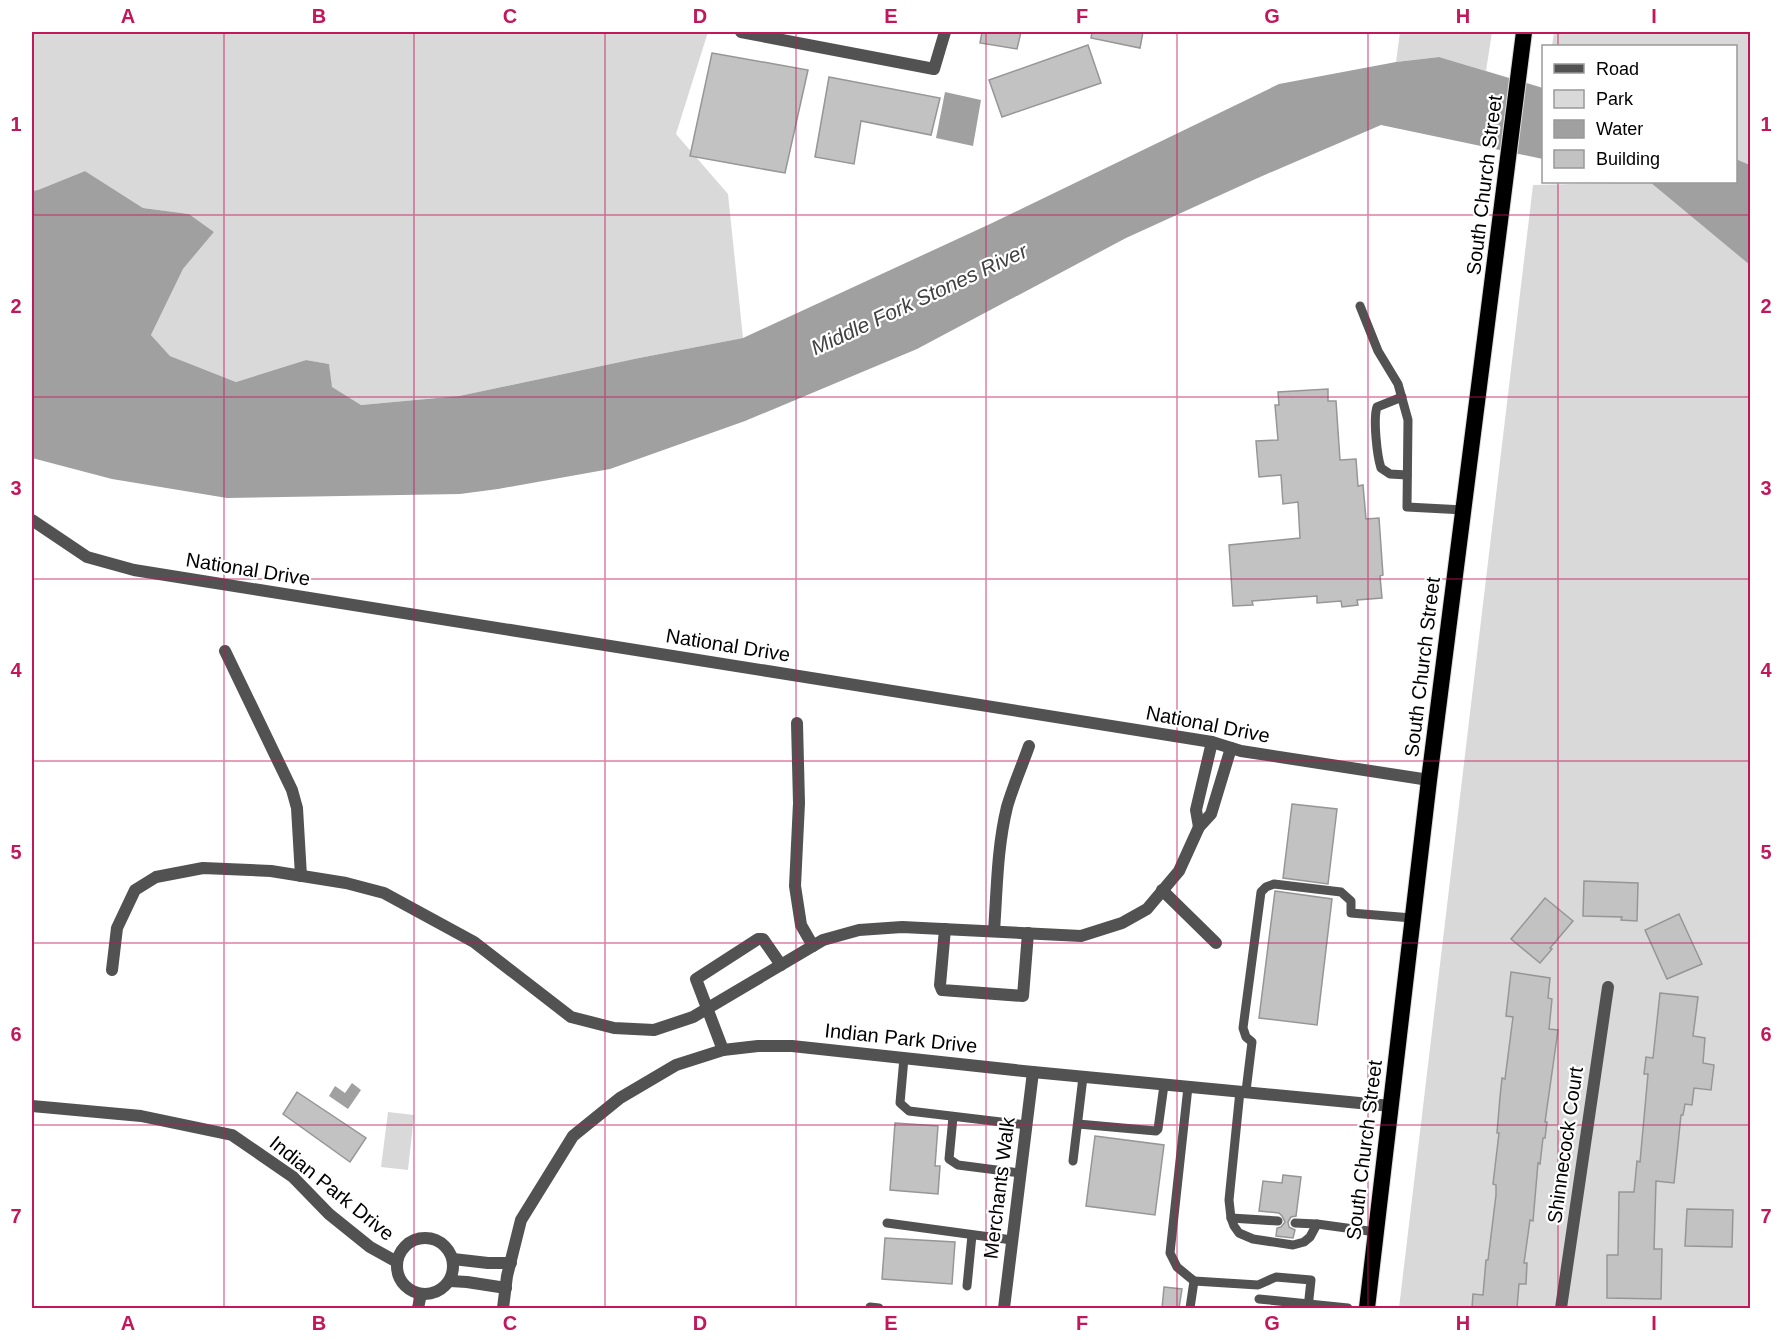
<svg xmlns="http://www.w3.org/2000/svg" width="1782" height="1340" viewBox="0 0 1782 1340" font-family="Arial,sans-serif">
	<style>
		.green { fill: #d9d9d9 }
		.water { fill: #a0a0a0 }
		.building { fill: #c2c2c2; stroke: #969696; stroke-width: 1.5 }
		.lines { fill: none; stroke-linecap: round; stroke-linejoin: round }
		.trunk-casing { stroke: #dbdbdb; stroke-width: 18 }
		.service { stroke: #525252; stroke-width: 9 }
		.minor { stroke: #525252; stroke-width: 12 }
		.trunk { stroke: #000; stroke-width: 16 }
		.grid { fill: none; stroke: #c2185b; stroke-width: 1.5; stroke-opacity: 0.55 }
		.labels { text-anchor: middle; dominant-baseline: central; stroke-width: 4.5; stroke-linejoin: round; paint-order: stroke }
		.street-label { font-size: 20px; fill: #000; stroke: #fff }
		.water-label { font-size: 21px; font-style: italic; fill: #414141; stroke: #fff }
		.neatline { fill: none; stroke: #c2185b; stroke-width: 2 }
		.grid-label { font-size: 20px; text-anchor: middle; font-weight: bold; fill: #c2185b }
	</style>
	<rect width="100%" height="100%" fill="#fff"/>
	<g class="green">
		<polygon points="32,32 708,32 676,134 728,194 743,338 639,358 459,396 361,405 331,387 329,364 306,360 236,382 170,356 151,335 183,269 214,232 189,214 143,208 85,171 38,190 32,191"/>
		<polygon points="1400,32 1492,32 1486,71 1439,57 1396,62"/>
		<polygon points="1554,32 1750,32 1750,165 1736,159 1736,46 1552,46"/>
		<polygon points="1750,179 1750,1308 1399,1308 1533,185 1655,182 1736,182"/>
		<polygon points="388,1112 414,1115 408,1170 381,1167"/>
	</g>
	<g class="water">
		<polygon points="1439,57 1543,88 1543,159 1381,125 1260,177 1126,238 917,349 745,421 610,469 498,489 460,494 227,498 112,479 32,458 32,191 38,190 85,171 143,208 189,214 214,232 183,269 151,335 170,356 236,382 306,360 329,364 332,387 361,405 459,396 639,358 743,338 990,224 1279,84 1396,62"/>
		<polygon points="945,92 981,100 973,146 936,138"/>
		<polygon points="1736,159 1750,165 1750,265 1650,182 1736,182"/>
		<polygon points="352,1083 361,1090 348,1109 329,1096 335,1086 345,1093"/>
	</g>
	<g class="building">
		<polygon points="982,32 1021,32 1017,49 980,43"/>
		<polygon points="1092,32 1143,32 1140,48 1091,38"/>
		<polygon points="1088,45 1101,83 1002,117 989,80"/>
		<polygon points="712,53 808,70 785,173 690,156"/>
		<polygon points="829,77 940,98 931,135 861,121 854,164 815,157"/>
		<polygon points="1328,389 1328,401 1336,401 1340,460 1356,459 1358,486 1363,485 1366,519 1379,518 1383,575 1380,576 1382,598 1357,600 1358,605 1342,607 1341,601 1317,603 1317,596 1252,601 1253,605 1233,606 1229,545 1300,538 1298,502 1283,504 1281,475 1259,477 1256,441 1278,440 1275,405 1279,405 1278,392"/>
		<polygon points="1292,804 1337,809 1328,884 1283,878"/>
		<polygon points="1584,881 1638,883 1637,921 1621,920 1622,917 1583,916"/>
		<polygon points="1275,891 1332,899 1317,1025 1259,1018"/>
		<polygon points="1545,898 1573,921 1550,948 1552,949 1540,963 1511,939"/>
		<polygon points="1679,914 1702,964 1667,979 1645,930"/>
		<polygon points="1511,972 1550,978 1548,998 1552,999 1549,1029 1558,1030 1545,1122 1547,1122 1545,1138 1543,1138 1540,1164 1538,1163 1533,1221 1530,1220 1524,1263 1527,1263 1526,1284 1519,1284 1517,1308 1472,1308 1473,1294 1483,1295 1486,1260 1488,1260 1496,1195 1496,1185 1493,1184 1499,1133 1497,1133 1500,1097 1502,1078 1505,1079 1513,1017 1506,1016"/>
		<polygon points="1660,993 1698,997 1693,1036 1705,1038 1703,1063 1714,1065 1711,1090 1694,1088 1692,1105 1685,1104 1683,1115 1681,1115 1674,1183 1656,1181 1654,1249 1662,1249 1661,1299 1607,1298 1607,1255 1618,1255 1619,1192 1634,1192 1637,1161 1640,1162 1648,1074 1644,1074 1646,1057 1653,1058"/>
		<polygon points="297,1092 366,1138 350,1162 283,1114"/>
		<polygon points="895,1123 938,1126 935,1166 940,1166 938,1194 890,1190"/>
		<polygon points="1095,1136 1164,1145 1155,1215 1086,1206"/>
		<polygon points="1283,1175 1301,1177 1296,1216 1291,1217 1288,1222 1289,1227 1295,1230 1293,1238 1276,1236 1277,1228 1281,1227 1285,1222 1282,1216 1279,1213 1259,1211 1263,1181 1282,1183"/>
		<polygon points="1687,1209 1733,1210 1732,1247 1685,1246"/>
		<polygon points="885,1238 955,1242 952,1284 882,1279"/>
		<polygon points="1164,1287 1182,1289 1179,1308 1162,1308"/>
	</g>
	<g class="lines">
		<defs>
			<polyline id="trunk" points="1367,1308 1429,780 1524,32"/>
		</defs>
		<use href="#trunk" class="trunk-casing"/>
		<g class="service">
			<polyline points="1360,306 1378,351 1398,384 1408,420 1407,507 1464,510"/>
			<path d="M 1402,397 L 1377,407 C 1373,419 1377,456 1381,468 L 1390,474 L 1407,475"/>
			<polyline points="904,1058 900,1103 909,1111 1027,1125"/>
			<polyline points="1188,1087 1170,1253 1177,1267 1194,1281 1190,1308"/>
			<polyline points="1240,1091 1229,1200 1231,1218 1234,1226 1239,1233 1253,1239 1293,1245 1304,1242 1310,1237 1317,1224 1376,1232"/>
			<polyline points="1246,1091 1252,1042 1246,1037 1243,1028 1261,892 1266,887 1274,884 1341,892 1351,901 1351,913 1412,918"/>
			<polyline points="953,1117 949,1159 958,1165 1020,1173"/>
			<polyline points="1078,1124 1156,1131 1158,1129 1164,1085"/>
			<polyline points="1073,1161 1083,1077"/>
			<polyline points="1231,1218 1278,1221"/>
			<polyline points="887,1223 1012,1240"/>
			<polyline points="1295,1223 1317,1224"/>
			<polyline points="1194,1281 1258,1285 1276,1277 1311,1280 1308,1308"/>
			<polyline points="967,1286 972,1235"/>
			<polyline points="1259,1299 1348,1308"/>
			<polyline points="870,1307 879,1308"/>
		</g>
		<g class="minor">
			<polyline points="741,32 934,69 945,32"/>
			<polyline points="32,520 87,557 134,570 1212,742 1241,751 1429,780"/>
			<polyline points="225,651 292,790 297,808 301,876"/>
			<polyline points="797,723 799,803 795,886 801,925 813,946"/>
			<polyline points="1199,827 1196,810 1212,742"/>
			<polyline points="1162,890 1216,943"/>
			<polyline points="945,929 940,985 942,990 1023,996 1028,933"/>
			<path d="M 994,931 C 997,890 997,848 1007,807 C 1013,786 1022,766 1029,746"/>
			<polyline points="112,970 117,928 135,890 156,877 203,868 271,871 346,883 384,893 474,942 571,1017 614,1028 654,1030 693,1017 823,940 859,930 902,927 1081,936 1122,923 1147,909 1179,871 1199,827 1211,814 1231,748"/>
			<polyline points="723,1050 696,979 758,939 763,939 781,965"/>
			<polyline points="32,1106 141,1116 232,1135 293,1177 329,1214 370,1247 397,1262"/>
			<circle cx="425" cy="1266" r="28"/>
			<polyline points="453,1259 488,1263 511,1263"/>
			<polyline points="450,1281 467,1282 506,1288"/>
			<polyline points="418,1308 421,1294"/>
			<polyline points="503,1308 507,1276 521,1220 573,1136 620,1098 676,1065 723,1050 758,1046 792,1046 1033,1072 1391,1106"/>
			<polyline points="1004,1308 1033,1072"/>
			<polyline points="1561,1308 1608,987"/>
		</g>
		<use href="#trunk" class="trunk"/>
	</g>
	<path class="grid" d="M 224,32 L 224,1308M 414,32 L 414,1308M 605,32 L 605,1308M 796,32 L 796,1308M 986,32 L 986,1308M 1177,32 L 1177,1308M 1368,32 L 1368,1308M 1558,32 L 1558,46M 1558,182 L 1558,1308M 32,215 L 1750,215M 32,397 L 1750,397M 32,579 L 1750,579M 32,761 L 1750,761M 32,943 L 1750,943M 32,1125 L 1750,1125"/>
	<g class="labels">
		<g class="street-label">
			<text transform="translate(1484 185) rotate(-83)">South Church Street</text>
			<text transform="translate(248 569) rotate(9)">National Drive</text>
			<text transform="translate(728 645) rotate(9)">National Drive</text>
			<text transform="translate(1422 667) rotate(-83)">South Church Street</text>
			<text transform="translate(1208 724) rotate(11)">National Drive</text>
			<text transform="translate(901 1038) rotate(6)">Indian Park Drive</text>
			<text transform="translate(1565 1145) rotate(-82)">Shinnecock Court</text>
			<text transform="translate(1364 1150) rotate(-83)">South Church Street</text>
			<text transform="translate(332 1188) rotate(39)">Indian Park Drive</text>
			<text transform="translate(999 1188) rotate(-83)">Merchants Walk</text>
		</g>
		<g class="water-label">
			<text transform="translate(919 299) rotate(-25)">Middle Fork Stones River</text>
		</g>
	</g>
	<rect width="1782" height="1340" fill="none" stroke="#ffffff" stroke-width="66"/>
	<rect x="1542" y="45" width="195" height="138" fill="#ffffff" stroke="#999999" stroke-width="1.5"/>
	<rect x="1554" y="64" width="30" height="9" fill="#525252" stroke="#999999" stroke-width="1.5"/>
	<text x="1596" y="75" font-size="18" fill="#000000">Road</text>
	<rect x="1554" y="90" width="30" height="18" fill="#d9d9d9" stroke="#999999" stroke-width="1.5"/>
	<text x="1596" y="105" font-size="18" fill="#000000">Park</text>
	<rect x="1554" y="120" width="30" height="18" fill="#a0a0a0" stroke="#999999" stroke-width="1.5"/>
	<text x="1596" y="135" font-size="18" fill="#000000">Water</text>
	<rect x="1554" y="150" width="30" height="18" fill="#c2c2c2" stroke="#999999" stroke-width="1.5"/>
	<text x="1596" y="165" font-size="18" fill="#000000">Building</text>
	<rect x="33" y="33" width="1716" height="1274" class="neatline"/>
	<g class="grid-label">
		<text x="128" y="23">A</text>
		<text x="319" y="23">B</text>
		<text x="510" y="23">C</text>
		<text x="700" y="23">D</text>
		<text x="891" y="23">E</text>
		<text x="1082" y="23">F</text>
		<text x="1272" y="23">G</text>
		<text x="1463" y="23">H</text>
		<text x="1654" y="23">I</text>
		<text x="16" y="131">1</text>
		<text x="1766" y="131">1</text>
		<text x="16" y="313">2</text>
		<text x="1766" y="313">2</text>
		<text x="16" y="495">3</text>
		<text x="1766" y="495">3</text>
		<text x="16" y="677">4</text>
		<text x="1766" y="677">4</text>
		<text x="16" y="859">5</text>
		<text x="1766" y="859">5</text>
		<text x="16" y="1041">6</text>
		<text x="1766" y="1041">6</text>
		<text x="16" y="1223">7</text>
		<text x="1766" y="1223">7</text>
		<text x="128" y="1330">A</text>
		<text x="319" y="1330">B</text>
		<text x="510" y="1330">C</text>
		<text x="700" y="1330">D</text>
		<text x="891" y="1330">E</text>
		<text x="1082" y="1330">F</text>
		<text x="1272" y="1330">G</text>
		<text x="1463" y="1330">H</text>
		<text x="1654" y="1330">I</text>
	</g>
</svg>
